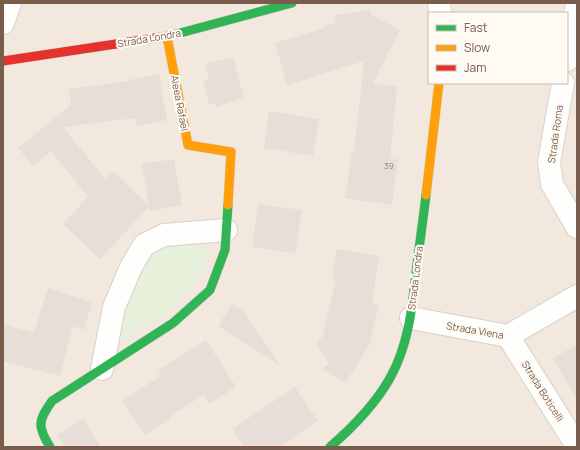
<svg xmlns="http://www.w3.org/2000/svg" width="580" height="450" viewBox="0 0 580 450" font-family="Manrope,sans-serif">
	<style>
		.residential { fill: #f2e8de; fill-rule: evenodd }
		.green { fill: #e7f0db }
		.building { fill: #e6ded7 }
		.lines { fill: none; stroke-linecap: round; stroke-linejoin: round }
		.street-casing { stroke: #d7d1cb; stroke-width: 24 }
		.fast-casing { stroke: #d9d2cb; stroke-width: 10 }
		.slow-casing { stroke: #d9d2cb; stroke-width: 10 }
		.jam-casing { stroke: #d9d2cb; stroke-width: 10 }
		.street { stroke: #fefefd; stroke-width: 22 }
		.fast { stroke: #30b455; stroke-width: 9 }
		.slow { stroke: #ff9f0a; stroke-width: 9 }
		.jam { stroke: #e5322d; stroke-width: 9 }
		.labels { text-anchor: middle; dominant-baseline: central; stroke-width: 4; stroke-linejoin: round; paint-order: stroke }
		.number-label { font-size: 8px; fill: #977e72 }
		.street-label { font-size: 10px; fill: #7a5c4d; stroke: #fffaf3 }
	</style>
	<rect width="100%" height="100%" fill="#f9f5f0"/>
	<path class="residential" d="M 3,3 L 577,3 L 577,447 L 3,447 ZM 429,13 L 567,13 L 567,83 L 429,83 Z"/>
	<polygon class="green" points="195,244 204,248 209,253 209,261 182,300 129,338 123,339 118,337 119,319 133,285 152,251 163,245"/>
	<g class="building">
		<polygon points="371,10 371,15 400,30 372,84 397,86 390,158 398,160 392,205 345,198 352,153 354,153 364,61 287,85 275,43 325,28 325,25 336,24 334,15"/>
		<polygon points="233,57 244,98 216,107 215,103 209,105 203,81 209,79 205,64"/>
		<polygon points="159,74 167,120 136,126 135,118 63,127 105,179 113,171 149,206 142,164 174,159 182,205 150,211 149,207 100,259 63,224 88,197 51,151 33,166 18,148 71,105 69,89 129,81 129,80"/>
		<polygon points="269,111 319,119 313,156 264,148"/>
		<polygon points="258,204 302,210 295,253 252,247"/>
		<polygon points="337,249 379,256 372,303 379,305 369,346 345,383 322,369 329,364 317,345 323,335 336,279 332,278"/>
		<polygon points="48,288 92,302 84,330 73,326 60,376 3,361 3,324 34,333"/>
		<polygon points="232,304 243,311 281,366 218,326"/>
		<polygon points="206,340 236,387 209,404 203,395 169,417 170,419 145,435 122,401 162,375 158,370"/>
		<polygon points="577,345 577,400 553,358"/>
		<polygon points="295,387 318,421 280,447 244,447 232,429"/>
		<polygon points="83,419 101,447 65,447 57,435"/>
	</g>
	<g class="lines">
		<defs>
			<g id="street">
				<polyline points="439,3 440,13"/>
				<polyline points="3,23 10,3"/>
				<polyline points="567,60 577,3"/>
				<polyline points="563,83 549,162 552,184 577,227"/>
				<polyline points="411,318 508,336 577,296"/>
				<polyline points="508,336 577,446"/>
				<polyline points="102,369 114,307 131,267 144,245 164,235 226,230"/>
			</g>
			<g id="fast">
				<polyline points="169,36 292,3"/>
				<path d="M 50,447 C 37,426 38,421 52,401 L 173,323 L 210,290 L 225,250 L 228,205"/>
				<path d="M 330,447 C 353,427 375,405 390,378 C 408,346 412,310 416,273 C 419,247 423,221 426,195"/>
			</g>
			<g id="slow">
				<polyline points="167,37 188,145 231,152 228,205"/>
				<polyline points="426,195 439,83"/>
			</g>
			<polyline id="jam" points="3,61 169,36"/>
		</defs>
		<use href="#street" class="street-casing"/>
		<use href="#fast" class="fast-casing"/>
		<use href="#slow" class="slow-casing"/>
		<use href="#jam" class="jam-casing"/>
		<use href="#street" class="street"/>
		<use href="#fast" class="fast"/>
		<use href="#slow" class="slow"/>
		<use href="#jam" class="jam"/>
	</g>
	<g class="labels">
		<g class="number-label">
			<text x="389" y="165">39</text>
		</g>
		<g class="street-label">
			<text transform="translate(149 38) rotate(-10)">Strada Londra</text>
			<text transform="translate(180 103) rotate(79)">Aleea Rafael</text>
			<text transform="translate(555 134) rotate(-82)">Strada Roma</text>
			<text transform="translate(415 278) rotate(-83)">Strada Londra</text>
			<text transform="translate(475 330) rotate(10)">Strada Viena</text>
			<text transform="translate(543 391) rotate(58)">Strada Boticelli</text>
		</g>
	</g>
	<rect width="580" height="450" fill="none" stroke="#7a5c4d" stroke-width="8"/>
	<rect x="428" y="12" width="140" height="72" fill="#fffaf3" stroke="#cabbb1"/>
	<rect x="436" y="25" width="20" height="6" fill="#30b455" stroke="#cabbb1"/>
	<text x="464" y="32" font-size="12" fill="#7a5c4d">Fast</text>
	<rect x="436" y="45" width="20" height="6" fill="#ff9f0a" stroke="#cabbb1"/>
	<text x="464" y="52" font-size="12" fill="#7a5c4d">Slow</text>
	<rect x="436" y="65" width="20" height="6" fill="#e5322d" stroke="#cabbb1"/>
	<text x="464" y="72" font-size="12" fill="#7a5c4d">Jam</text>
</svg>
